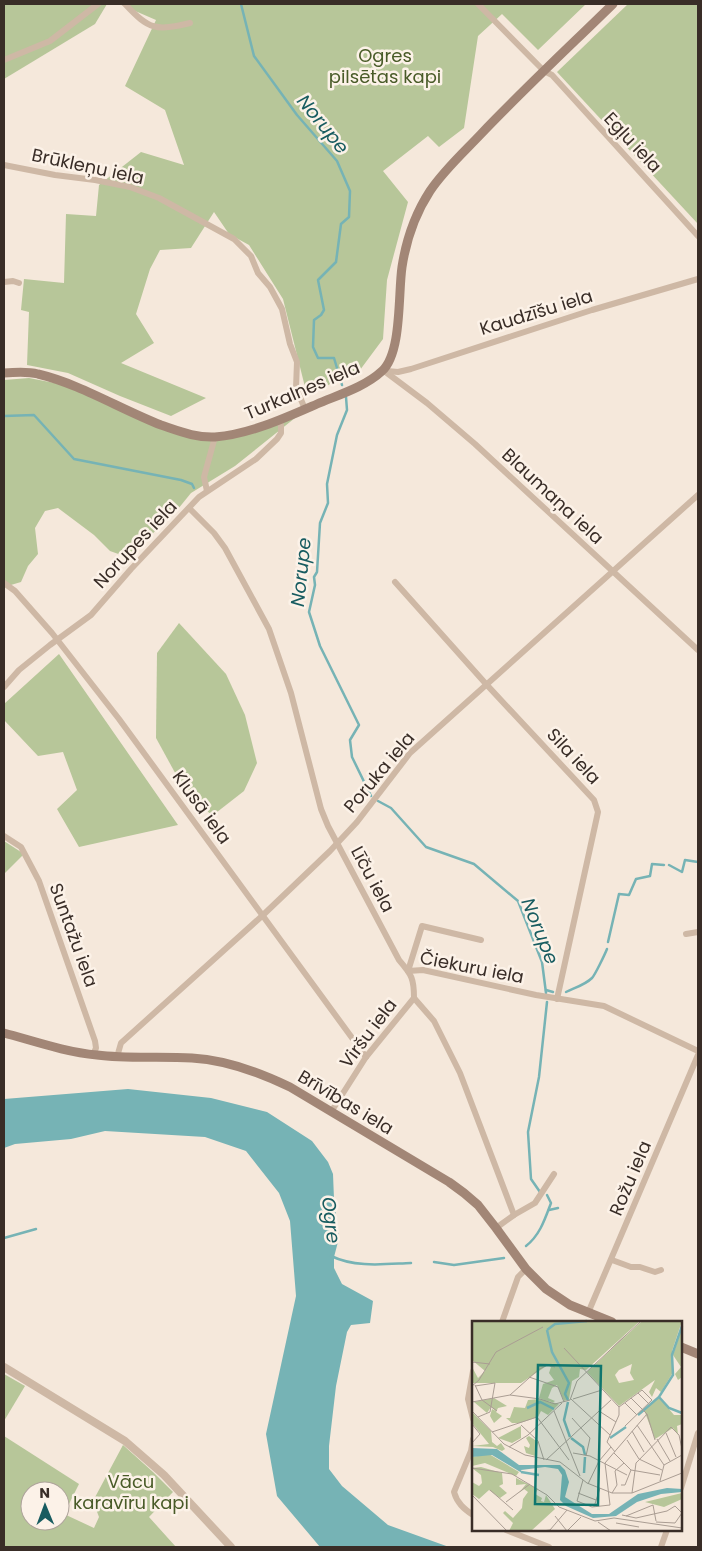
<svg xmlns="http://www.w3.org/2000/svg" width="702" height="1551" viewBox="0 0 702 1551" font-family="Poppins,sans-serif">
	<style>
		.green { fill: #b7c699; fill-rule: evenodd }
		.water { fill: #76b3b5 }
		.lines { fill: none; stroke-linecap: round; stroke-linejoin: round }
		.stream { stroke: #76b3b5; stroke-width: 2.5 }
		.minor { stroke: #ceb8a5; stroke-width: 6 }
		.tertiary { stroke: #ceb8a5; stroke-width: 8 }
		.secondary { stroke: #a28676; stroke-width: 9 }
		.labels { text-anchor: middle; dominant-baseline: central; stroke-width: 5; stroke-linejoin: round; paint-order: stroke }
		.park-label { font-size: 18px; fill: #495b28; stroke: #fcf2e8 }
		.street-label { font-size: 18px; fill: #392d27; stroke: #fcf2e8 }
		.water-label { font-size: 19px; font-style: italic; fill: #185c60; stroke: #fcf2e8 }
		.inset-river { fill: none; stroke: #76b3b5; stroke-width: 2.5 }
		.inset-road { fill: none; stroke: #aa9d93; stroke-width: 1 }
		.view { fill: #0f766e; fill-opacity: 0.15; stroke: #0f766e; stroke-width: 2.5 }
		.inset-edge { fill: none; stroke: #392d27; stroke-width: 2.5 }
	</style>
	<rect width="100%" height="100%" fill="#f5e8db"/>
	<g class="green">
		<polygon points="4,4 107,4 95,24 4,79"/>
		<polygon points="119,4 586,4 538,50 502,14 478,36 464,128 439,147 428,136 383,171 408,202 387,280 383,339 360,370 307,395 283,299 249,245 229,234 214,212 191,248 160,250 150,269 136,314 154,343 121,363 206,398 171,416 120,396 68,373 27,365 29,312 21,310 24,279 64,283 66,214 96,216 99,185 141,152 184,165 165,110 125,86 156,20"/>
		<polygon points="628,4 698,4 698,224 557,72"/>
		<polygon points="29,378 65,385 194,438 244,435 300,414 235,466 191,493 178,509 147,539 135,550 124,556 110,551 94,535 58,508 45,511 35,528 38,554 28,566 21,582 4,587 4,380"/>
		<polygon points="179,623 226,674 245,715 257,763 244,791 212,816 179,780 156,738 157,653"/>
		<polygon points="59,654 178,825 79,847 57,809 77,790 63,752 38,756 4,720 4,704"/>
		<polygon points="4,841 24,854 4,874"/>
		<polygon points="4,1374 25,1386 4,1421"/>
		<path d="M 4,1436 L 79,1484 L 64,1514 L 94,1528 L 99,1517 L 93,1501 L 123,1445 L 153,1472 L 173,1492 L 149,1517 L 176,1547 L 4,1547 ZM 30,1491 L 60,1491 L 60,1521 L 30,1521 Z"/>
	</g>
	<polygon class="water" points="128,1089 211,1098 267,1112 312,1141 328,1162 333,1174 334,1199 339,1238 334,1257 334,1268 342,1284 373,1301 370,1323 351,1325 347,1332 336,1386 329,1446 329,1469 342,1486 388,1525 449,1547 320,1547 277,1496 266,1434 296,1296 290,1221 279,1193 246,1151 205,1137 105,1131 71,1139 15,1144 4,1148 4,1099"/>
	<g class="lines">
		<g class="stream">
			<polyline points="241,4 254,56 297,115 337,161 350,191 349,217 341,224 336,262 318,280 324,310 321,315 314,320 313,347 318,358 334,358 342,385"/>
			<polyline points="346,397 347,410 337,435 327,484 328,503 320,523 317,572 314,577 315,585 309,612 320,646 359,725 350,740 352,757 371,796"/>
			<polyline points="4,416 34,415 74,459 181,480 192,484 194,488"/>
			<polyline points="378,801 391,808 426,847 474,864 518,901 542,962 546,993"/>
			<polyline points="669,865 682,872 685,860 698,862"/>
			<polyline points="608,942 619,894 629,895 636,879 650,876 652,864 664,865"/>
			<polyline points="546,990 553,992"/>
			<path d="M 566,992 C 574,988 585,985 592,978 C 595,975 605,954 607,949"/>
			<polyline points="540,1192 531,1179 528,1132 539,1077 547,1002"/>
			<polyline points="549,1210 558,1208"/>
			<polyline points="4,1238 36,1229"/>
			<path d="M 526,1246 C 540,1235 545,1219 551,1203 L 547,1195"/>
			<path d="M 331,1256 C 356,1268 385,1264 411,1263"/>
			<polyline points="434,1262 454,1265 504,1258"/>
		</g>
		<g class="minor">
			<path d="M 125,4 C 149,30 156,31 190,23"/>
			<polyline points="478,4 544,71 552,75 698,236"/>
			<polyline points="4,60 50,41 98,4"/>
			<polyline points="4,165 55,175 95,180 130,187 159,198 234,239 251,256 258,273 270,287 282,309 290,344 297,362 296,388 305,409"/>
			<polyline points="4,282 13,281 19,283"/>
			<polyline points="383,370 427,403 475,444 698,650"/>
			<polyline points="387,371 398,372 411,369 592,310 698,279"/>
			<polyline points="207,491 204,477 215,437"/>
			<path d="M 189,508 L 214,533 L 225,548 L 269,629 L 291,693 L 321,809 L 328,826 L 399,960 C 412,975 414,979 414,998 L 434,1021 L 460,1073 L 514,1215 L 496,1228"/>
			<polyline points="395,582 486,684 594,800 598,812 557,999"/>
			<polyline points="4,583 15,591 52,633 119,719 366,1057"/>
			<polyline points="4,687 19,670 50,645 91,615 131,569 199,497 256,459 277,439 281,433 281,425 278,420"/>
			<polyline points="4,836 21,847 39,881 95,1041 96,1048 93,1055"/>
			<polyline points="686,934 698,932"/>
			<polyline points="481,940 422,926 408,971 423,970 536,995 604,1006 698,1051"/>
			<polyline points="117,1057 121,1043 262,916 330,851 357,822 410,753 698,495"/>
			<polyline points="331,1112 366,1057 414,998"/>
			<polyline points="514,1215 535,1203 554,1174"/>
			<polyline points="612,1260 631,1267 640,1267 655,1272 661,1270"/>
			<polyline points="588,1313 698,1055"/>
			<polyline points="502,1322 518,1277 526,1269"/>
			<polyline points="473,1371 468,1399 473,1419"/>
			<path d="M 473,1439 L 471,1451 L 454,1492 C 457,1503 464,1509 473,1515"/>
			<polyline points="681,1488 698,1433"/>
			<polyline points="506,1530 549,1547"/>
			<polyline points="661,1547 667,1530"/>
		</g>
		<polyline class="tertiary" points="4,1367 125,1441 164,1475 231,1547"/>
		<g class="secondary">
			<path d="M 4,373 C 15,372 27,371 38,374 C 80,384 120,409 161,425 C 179,431 196,438 215,437 C 250,434 285,418 317,404 C 338,395 365,387 382,371 C 402,353 398,294 402,267 C 406,241 415,214 430,191 C 444,170 464,152 481,134 C 524,89 569,47 613,4"/>
			<path d="M 4,1033 C 34,1041 65,1052 97,1055 C 128,1059 160,1056 192,1058 C 227,1060 259,1072 290,1087 L 449,1182 L 464,1193 L 478,1205 L 496,1228 L 526,1269 L 546,1289 L 570,1305 L 612,1322"/>
			<polyline points="681,1347 698,1354"/>
		</g>
	</g>
	<g class="labels">
		<g class="park-label">
			<text x="385" y="55">Ogres<tspan x="385" dy="21">pilsētas kapi</tspan></text>
			<text x="131" y="1481">Vācu<tspan x="131" dy="21">karavīru kapi</tspan></text>
		</g>
		<g class="street-label">
			<text transform="translate(633 142) rotate(47)">Egļu iela</text>
			<text transform="translate(88 166) rotate(12)">Brūkleņu iela</text>
			<text transform="translate(536 312) rotate(-17)">Kaudzīšu iela</text>
			<text transform="translate(302 390) rotate(-23)">Turkalnes iela</text>
			<text transform="translate(553 496) rotate(43)">Blaumaņa iela</text>
			<text transform="translate(135 544) rotate(-47)">Norupes iela</text>
			<text transform="translate(574 756) rotate(47)">Sila iela</text>
			<text transform="translate(379 772) rotate(-50)">Poruka iela</text>
			<text transform="translate(202 807) rotate(54)">Klusā iela</text>
			<text transform="translate(373 879) rotate(62)">Līču iela</text>
			<text transform="translate(74 935) rotate(70)">Suntažu iela</text>
			<text transform="translate(472 967) rotate(11)">Čiekuru iela</text>
			<text transform="translate(368 1033) rotate(-53)">Viršu iela</text>
			<text transform="translate(346 1102) rotate(31)">Brīvības iela</text>
			<text transform="translate(630 1178) rotate(-67)">Rožu iela</text>
		</g>
		<g class="water-label">
			<text transform="translate(323 124) rotate(51)">Norupe</text>
			<text transform="translate(301 572) rotate(-84)">Norupe</text>
			<text transform="translate(540 931) rotate(68)">Norupe</text>
			<text transform="translate(331 1220) rotate(83)">Ogre</text>
		</g>
	</g>
	<g transform="translate(472 1321)">
		<rect width="210" height="210" fill="#f5e8db"/>
		<path d="M 0,0 L 168,0 L 114,49 L 108,48 L 107,56 L 100,60 L 97,78 L 92,80 L 85,64 L 80,67 L 76,77 L 83,80 L 80,82 L 67,77 L 71,63 L 82,59 L 77,52 L 79,46 L 76,44 L 49,62 L 0,62 L 0,46 L 6,57 L 13,50 L 0,39 ZM 170,0 L 210,0 L 200,30 L 200,53 L 189,71 L 184,67 L 180,76 L 177,71 L 183,59 L 147,85 L 115,51 ZM 160,43 L 158,52 L 162,59 L 147,62 L 143,54 L 147,49 ZM 210,7 L 210,56 L 206,59 L 203,53 L 209,46 L 201,34 ZM 187,76 L 202,94 L 210,94 L 210,103 L 205,105 L 206,114 L 201,107 L 183,118 L 172,89 ZM 22,77 L 35,85 L 26,87 L 24,91 L 30,95 L 22,102 L 18,95 L 20,88 L 24,90 L 19,86 L 15,92 L 2,81 ZM 68,78 L 87,83 L 76,94 L 69,90 L 66,96 L 48,102 L 40,102 L 34,97 L 38,97 L 42,86 L 53,87 L 56,79 ZM 0,91 L 19,110 L 20,121 L 25,125 L 29,122 L 33,128 L 30,130 L 21,126 L 0,125 L 17,123 L 0,102 ZM 49,105 L 49,117 L 40,122 L 26,117 ZM 57,115 L 66,121 L 63,135 L 54,132 L 52,125 L 57,127 L 58,124 L 54,117 ZM 17,133 L 47,151 L 44,155 L 13,142 L 0,145 L 0,136 ZM 9,146 L 30,152 L 31,163 L 27,165 L 35,172 L 28,177 L 17,169 L 7,178 L 0,173 L 0,161 L 7,165 L 10,162 L 9,154 L 0,147 ZM 44,157 L 66,168 L 63,173 L 70,177 L 69,180 L 72,181 L 74,174 L 83,188 L 59,210 L 37,210 L 41,202 L 31,192 L 33,190 L 41,197 L 50,187 L 51,178 L 56,171 L 52,168 L 47,172 L 54,163 L 44,164 ZM 210,172 L 210,178 L 192,186 L 173,181 Z" fill="#b7c699" fill-rule="evenodd"/>
		<path d="M 0,127 L 25,128 L 47,144 L 88,144 L 93,149 L 97,161 L 93,176 L 120,193 L 137,193 L 166,173 L 195,167 L 210,168 L 210,171 L 189,173 L 165,181 L 144,195 L 121,197 L 94,185 L 88,179 L 90,154 L 86,148 L 73,146 L 49,149 L 50,152 L 20,134 L 0,136 Z" fill="#76b3b5"/>
		<path class="inset-river" d="M 75,9 L 80,31 L 97,62 L 93,73 L 96,79M 75,9 L 83,3 L 115,0M 187,76 L 197,87 L 210,92M 96,81 L 92,99 L 98,116M 55,87 L 68,81 L 82,88M 166,94 L 187,76 L 201,54 L 200,34 L 210,5M 99,117 L 111,126 L 113,134M 138,117 L 154,106M 49,151 L 67,154M 112,152 L 113,136"/>
		<path class="inset-road" d="M 92,27 L 147,86M 139,28 L 154,14M 0,41 L 18,43M 57,56 L 86,66 L 92,81M 3,64 L 10,79 L 25,90M 0,65 L 7,59 L 24,31 L 71,6M 3,65 L 23,62 L 18,91 L 6,96M 166,72 L 178,84M 38,74 L 66,49 L 75,44 L 83,46M 159,77 L 175,93 L 183,119M 99,78 L 138,114M 101,78 L 130,69M 0,81 L 38,74 L 68,78 L 83,83 L 98,79 L 105,60 L 169,0M 153,82 L 165,94M 147,86 L 170,69 L 180,79 L 153,105M 0,90 L 32,123 L 53,134 L 88,141 L 115,162 L 140,172 L 160,172 L 210,152M 82,90 L 108,155M 127,90 L 144,101M 100,97 L 118,117 L 114,135M 0,103 L 8,113 L 0,122M 49,104 L 66,120 L 72,139M 165,104 L 192,144M 160,110 L 172,131M 20,111 L 65,96 L 97,139M 194,112 L 204,136M 185,118 L 198,140M 155,119 L 167,138 L 190,149M 37,126 L 56,114 L 90,82M 143,131 L 135,121 L 147,94 L 147,86M 101,132 L 118,135 L 155,154M 142,132 L 159,149 L 188,154M 74,139 L 139,79M 0,147 L 40,153 L 75,174 L 87,186 L 123,200 L 142,197 L 210,207M 111,159 L 105,180 L 120,186 L 138,184 L 133,142 L 175,93M 188,160 L 192,144 L 210,134M 116,163 L 127,140 L 139,126M 149,164 L 153,164 L 159,149M 18,169 L 41,189M 106,172 L 124,179M 140,172 L 145,164 L 143,150 L 152,142M 160,172 L 164,142 L 199,106 L 207,114 L 210,128M 0,174 L 35,210M 34,181 L 58,163M 122,186 L 128,167M 150,194 L 164,197 L 195,190 L 203,185 L 210,192 L 203,202 L 184,201M 83,195 L 95,210M 154,195 L 181,184 L 184,200M 126,201 L 139,210M 144,202 L 167,206M 70,210 L 78,209 L 95,189M 95,210 L 109,196"/>
		<path class="view" d="M 66,44 L 129,45 L 126,184 L 63,183 Z"/>
		<rect width="210" height="210" class="inset-edge"/>
	</g>
	<rect width="702" height="1551" fill="none" stroke="#392d27" stroke-width="10"/>
	<g transform="translate(45 1506) rotate(359)"><circle r="24" fill="#fcf2e8" stroke="#aea39b"/>
	<path d="M0-4L9 19L0 12L-9 19Z" fill="#185c60"/>
	<text y="-8" font-size="14" font-weight="bold" text-anchor="middle" fill="#392d27">N</text>
	</g>
</svg>
